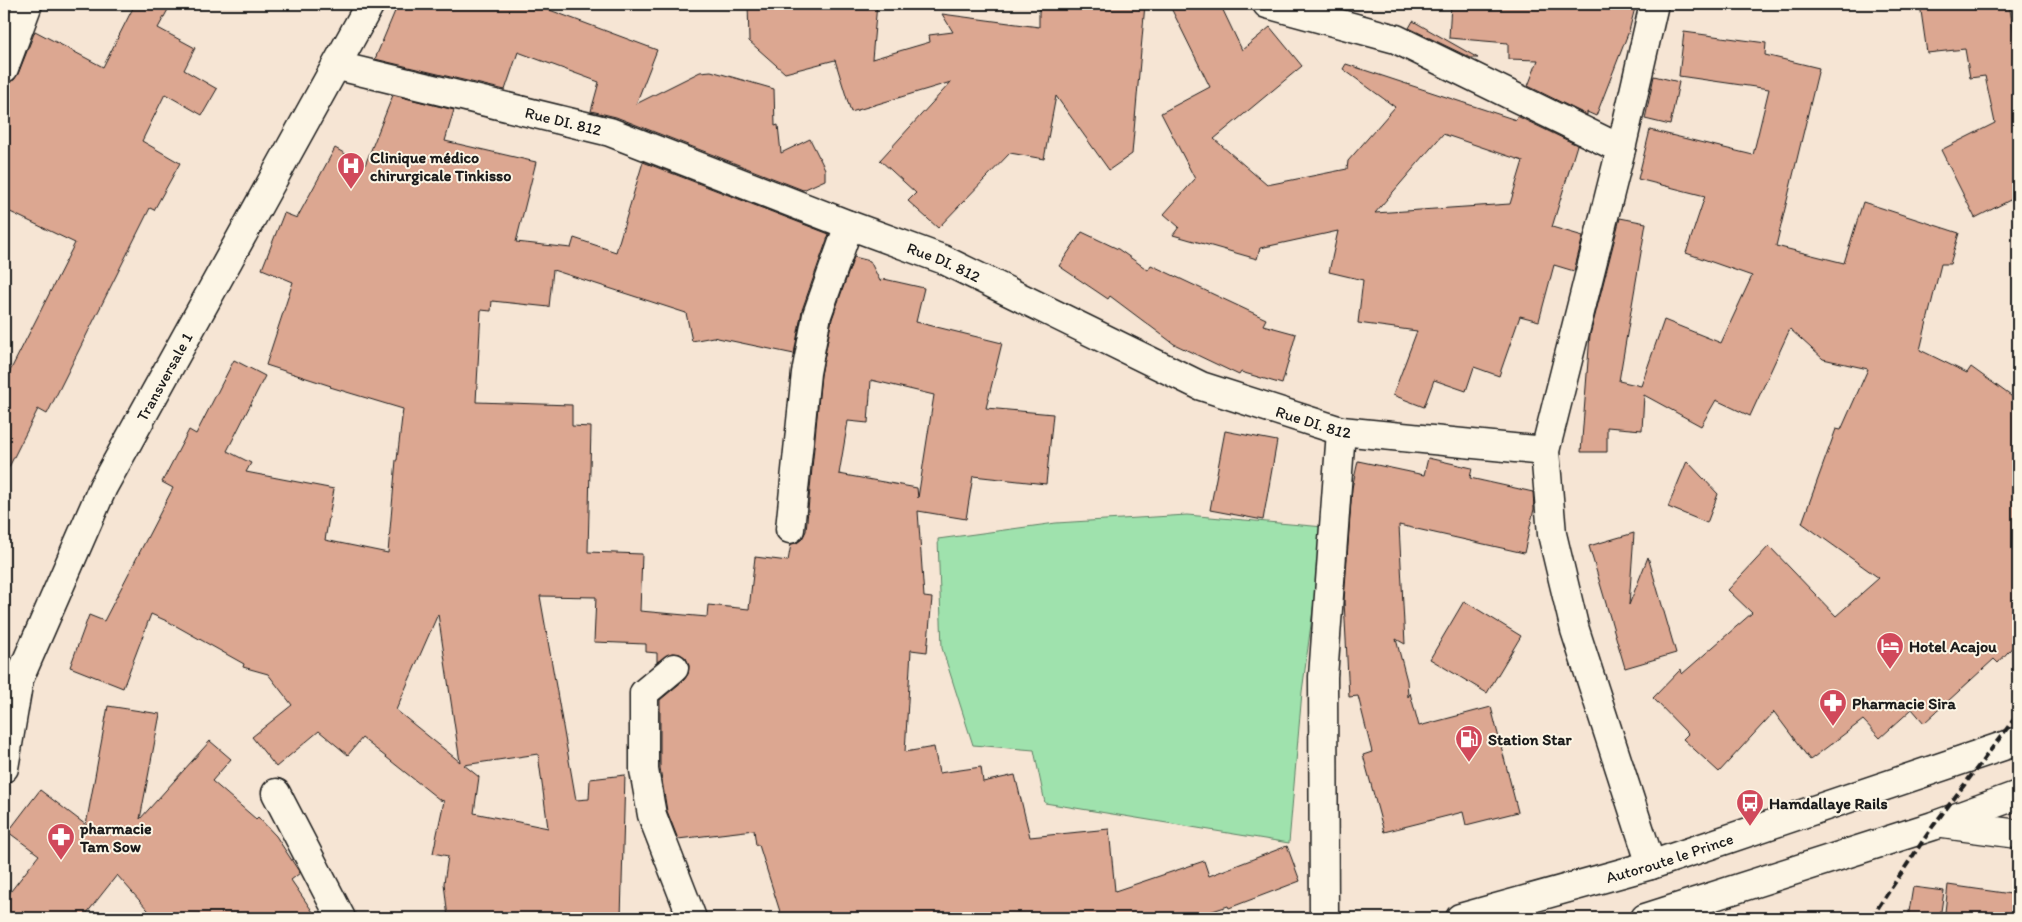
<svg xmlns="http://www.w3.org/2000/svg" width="2022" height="922" viewBox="0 0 2022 922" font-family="Itim,sans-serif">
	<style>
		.green { fill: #9fe2ad; stroke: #5e7f64 }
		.building { fill: #dca791; stroke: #1c1c1c; fill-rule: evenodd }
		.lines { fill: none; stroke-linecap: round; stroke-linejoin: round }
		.minor-casing { stroke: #1c1c1c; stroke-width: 31 }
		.major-casing { stroke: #1c1c1c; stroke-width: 31 }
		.minor { stroke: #fcf5e5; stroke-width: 28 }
		.major { stroke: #fcf5e5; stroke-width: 28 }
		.rail { stroke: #1c1c1c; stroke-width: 4; stroke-dasharray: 8 4; stroke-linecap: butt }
		.labels { text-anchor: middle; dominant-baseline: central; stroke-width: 4; stroke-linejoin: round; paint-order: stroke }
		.street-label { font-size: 16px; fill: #1c1c1c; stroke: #fcf5e5 }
		.poi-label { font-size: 16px; font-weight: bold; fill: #1c1c1c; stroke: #fcf5e5; text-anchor: start }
	</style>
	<rect width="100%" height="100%" fill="#f6e5d4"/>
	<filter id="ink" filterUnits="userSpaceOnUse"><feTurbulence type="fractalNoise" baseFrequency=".02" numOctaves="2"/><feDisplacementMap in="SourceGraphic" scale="10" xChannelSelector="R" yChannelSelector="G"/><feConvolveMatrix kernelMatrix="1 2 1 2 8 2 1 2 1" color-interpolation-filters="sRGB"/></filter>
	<g filter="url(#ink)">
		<polygon class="green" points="1187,515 1324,527 1302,692 1289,843 1045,803 1034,750 973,745 942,648 938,539 1056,523"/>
		<g class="building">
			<polygon points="135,4 171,4 158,28 195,48 184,70 217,89 202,115 165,94 142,141 180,163 154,210 150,208 47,414 38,409 4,477 4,383 75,243 4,209 4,83 14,80 18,74 35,31 103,67"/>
			<polygon points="398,4 549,4 547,9 657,50 636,104 700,72 711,71 774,89 775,126 778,125 781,153 810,139 825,169 825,180 803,190 616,117 591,111 599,82 518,52 505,90 375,59"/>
			<polygon points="748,4 877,4 872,59 930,42 929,35 953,32 942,14 1039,27 1039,4 1145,4 1132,154 1109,170 1056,96 1044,159 1010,153 938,228 908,201 916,193 880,160 951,82 851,112 835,60 785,73 749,41"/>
			<path d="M 1169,4 L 1220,4 L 1242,50 L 1270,27 L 1302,66 L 1214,139 L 1267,185 L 1347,169 L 1348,161 L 1395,107 L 1343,69 L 1346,64 L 1516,120 L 1517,116 L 1577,145 L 1552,227 L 1583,236 L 1574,271 L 1554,265 L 1539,321 L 1520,316 L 1499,376 L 1474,367 L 1466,391 L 1434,380 L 1424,407 L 1393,395 L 1417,331 L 1358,323 L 1363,280 L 1329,272 L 1338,231 L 1260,248 L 1257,259 L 1173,235 L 1179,227 L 1164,214 L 1195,179 L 1161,113 L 1210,87 ZM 1443,134 L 1523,161 L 1510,204 L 1375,213 Z"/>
			<polygon points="1451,4 1636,4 1629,31 1596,116 1587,112 1587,115 1528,86 1538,60 1508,59 1508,43 1449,38"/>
			<polygon points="1920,4 2009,4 2018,57 2018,196 1975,218 1941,150 1995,123 1985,76 1970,78 1965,49 1927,53"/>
			<polygon points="1413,21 1478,58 1471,58 1409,28"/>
			<polygon points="1684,32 1766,43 1765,55 1819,68 1776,246 1844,263 1863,202 1959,233 1950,264 1941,264 1920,350 1967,373 1971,367 2018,401 2018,641 1998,663 1994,659 1924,723 1912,709 1880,738 1863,720 1810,760 1774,712 1719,772 1683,739 1688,734 1653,698 1681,669 1682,674 1752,613 1728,590 1769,546 1836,616 1879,578 1802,523 1836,429 1841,430 1868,369 1823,359 1790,329 1750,416 1716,400 1701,426 1644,395 1642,430 1607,427 1607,452 1581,452 1590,335 1620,218 1646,223 1619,381 1641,386 1664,320 1721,343 1752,276 1686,253 1705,196 1638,179 1650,130 1753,155 1769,89 1679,76"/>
			<polygon points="1654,76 1679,82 1670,125 1645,119"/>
			<path d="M 393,95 L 454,110 L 445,141 L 536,162 L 516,242 L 571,248 L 574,238 L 616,252 L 643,162 L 829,234 L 802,310 L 794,354 L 713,337 L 692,341 L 686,313 L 553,270 L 549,307 L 492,301 L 491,311 L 481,310 L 476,402 L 572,405 L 572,426 L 591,427 L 588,552 L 642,554 L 640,611 L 707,617 L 708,605 L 749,609 L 755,557 L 788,561 L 791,544 L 797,543 L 802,539 L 806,531 L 821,375 L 832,319 L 854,257 L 870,261 L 880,281 L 884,279 L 924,288 L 916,322 L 1002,343 L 986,408 L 1053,414 L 1046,484 L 973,476 L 966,519 L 918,511 L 924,597 L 932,598 L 927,652 L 911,650 L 905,752 L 934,747 L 939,773 L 981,767 L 983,782 L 1015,775 L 1030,837 L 1109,829 L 1115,891 L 1204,861 L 1209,876 L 1287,846 L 1300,881 L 1229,908 L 1228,906 L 1191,918 L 782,918 L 759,845 L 756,845 L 754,830 L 678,839 L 667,811 L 660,768 L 660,700 L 684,680 L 688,674 L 689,666 L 686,658 L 680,654 L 672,653 L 657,662 L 657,653 L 646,652 L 646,644 L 594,642 L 596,597 L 540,596 L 576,800 L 589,799 L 590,779 L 625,775 L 621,918 L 448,918 L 444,883 L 448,856 L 433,853 L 444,801 L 440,800 L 362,738 L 348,755 L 319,731 L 276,767 L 252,737 L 292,705 L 268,674 L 243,667 L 244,664 L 169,622 L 151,614 L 123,688 L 70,667 L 89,615 L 104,621 L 173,488 L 162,482 L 189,430 L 196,434 L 234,360 L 265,376 L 227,451 L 251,463 L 246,472 L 334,489 L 325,540 L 388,553 L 396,460 L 397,460 L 403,409 L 330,387 L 331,386 L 266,365 L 293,282 L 262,269 L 284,213 L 297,218 L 335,148 L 365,165 ZM 871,380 L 934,395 L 918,498 L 917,488 L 839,474 L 848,421 L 868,423 ZM 438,614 L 460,762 L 396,710 ZM 538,754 L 548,828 L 474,813 L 479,777 L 464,765 Z"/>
			<polygon points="1082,232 1118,249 1148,270 1151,265 1266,319 1263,325 1296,334 1282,384 1241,372 1239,375 1174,344 1110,296 1108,299 1059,266"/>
			<polygon points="1225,431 1277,441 1263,520 1210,510"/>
			<polygon points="1428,458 1472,468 1470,478 1533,492 1534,509 1524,553 1399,525 1405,644 1396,639 1407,681 1408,697 1410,693 1419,726 1491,707 1518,812 1466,825 1463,812 1384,832 1363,755 1372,752 1358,696 1349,697 1344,601 1352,488 1358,461 1424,475"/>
			<polygon points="1687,461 1718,494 1707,523 1668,507"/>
			<polygon points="1634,533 1629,605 1648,557 1676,653 1625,668 1589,546"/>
			<polygon points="1464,601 1521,636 1487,693 1430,659"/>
			<polygon points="108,706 160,714 140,819 210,741 231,759 212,781 256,819 258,817 276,836 300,873 291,880 317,918 155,918 117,875 83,918 4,918 4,900 39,855 8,832 40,790 86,825"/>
			<polygon points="1948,885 2018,895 2018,918 1989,918 1945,912"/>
			<polygon points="1913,887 1944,891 1940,918 1908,918"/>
		</g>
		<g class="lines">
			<defs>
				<g id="minor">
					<polyline points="1267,4 1396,39 1621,149"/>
					<path id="s1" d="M 338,66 L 610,132 L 849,225 L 942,259 L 1201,386 L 1341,431 L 1545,451"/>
					<polyline points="4,68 28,4"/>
					<polyline points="790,529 806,373 817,315 849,225"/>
					<polyline points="674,668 644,693 644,770 652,815 692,918"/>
					<polyline points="276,793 341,918"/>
					<polyline points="1651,865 1575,630 1552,534 1545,451 1621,149 1654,4"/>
					<polyline points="1324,918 1323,677 1341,431"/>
				</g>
				<g id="major">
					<path id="s2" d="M 4,768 L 19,679 L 103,487 L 370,4"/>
					<polyline points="1943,824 2018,834"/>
					<path id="s3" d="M 1460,918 L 1651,865 L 2018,741"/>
					<polyline points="1645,918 1933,826 2018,795"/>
				</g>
			</defs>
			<use href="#minor" class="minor-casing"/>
			<use href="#major" class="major-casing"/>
			<use href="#minor" class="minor"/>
			<use href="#major" class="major"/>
			<polyline class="rail" points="1871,918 1933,826 2018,714"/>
		</g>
	</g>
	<defs>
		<symbol id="hospital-pin" viewBox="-11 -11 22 30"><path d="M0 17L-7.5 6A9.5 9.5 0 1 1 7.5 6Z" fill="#d1495b" stroke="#fcf5e5"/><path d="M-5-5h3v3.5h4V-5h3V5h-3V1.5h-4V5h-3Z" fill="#fff"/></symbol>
		<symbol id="hotel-pin" viewBox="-11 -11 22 30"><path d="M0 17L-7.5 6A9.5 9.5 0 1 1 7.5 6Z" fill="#d1495b" stroke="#fcf5e5"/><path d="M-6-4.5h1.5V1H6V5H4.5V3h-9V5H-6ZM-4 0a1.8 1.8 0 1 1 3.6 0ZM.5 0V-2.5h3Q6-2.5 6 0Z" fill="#fff"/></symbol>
		<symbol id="pharmacy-pin" viewBox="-11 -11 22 30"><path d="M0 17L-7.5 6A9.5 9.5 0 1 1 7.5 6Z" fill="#d1495b" stroke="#fcf5e5"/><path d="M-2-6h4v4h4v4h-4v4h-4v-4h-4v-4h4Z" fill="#fff"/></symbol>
		<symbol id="fuel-pin" viewBox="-11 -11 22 30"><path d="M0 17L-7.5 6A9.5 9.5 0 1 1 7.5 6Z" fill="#d1495b" stroke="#fcf5e5"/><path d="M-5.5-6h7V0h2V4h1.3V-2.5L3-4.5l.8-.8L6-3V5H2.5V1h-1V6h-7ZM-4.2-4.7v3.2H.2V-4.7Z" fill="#fff"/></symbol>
		<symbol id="bus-pin" viewBox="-11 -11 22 30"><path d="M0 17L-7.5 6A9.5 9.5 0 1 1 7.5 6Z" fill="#d1495b" stroke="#fcf5e5"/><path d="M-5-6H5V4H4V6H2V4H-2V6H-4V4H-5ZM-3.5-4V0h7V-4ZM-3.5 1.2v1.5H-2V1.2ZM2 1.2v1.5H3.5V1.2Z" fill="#fff"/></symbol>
	</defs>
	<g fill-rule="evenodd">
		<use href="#hospital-pin" x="335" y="150" width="32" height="43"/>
		<use href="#hotel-pin" x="1874" y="630" width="32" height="43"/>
		<use href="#pharmacy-pin" x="1817" y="687" width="32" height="43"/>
		<use href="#fuel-pin" x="1453" y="723" width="32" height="43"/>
		<use href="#bus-pin" x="1734" y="787" width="32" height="43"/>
		<use href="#pharmacy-pin" x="45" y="821" width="32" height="43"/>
	</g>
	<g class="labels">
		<g class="street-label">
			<text stroke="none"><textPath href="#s1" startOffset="232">Rue DI. 812</textPath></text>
			<text stroke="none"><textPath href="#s1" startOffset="638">Rue DI. 812</textPath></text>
			<text stroke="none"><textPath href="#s2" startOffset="426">Transversale 1</textPath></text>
			<text stroke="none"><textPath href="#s1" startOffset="1042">Rue DI. 812</textPath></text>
			<text stroke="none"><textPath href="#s3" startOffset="218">Autoroute le Prince</textPath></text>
		</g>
		<g class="poi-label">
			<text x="370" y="157">Clinique médico<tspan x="370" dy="18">chirurgicale Tinkisso</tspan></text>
			<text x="1909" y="646">Hotel Acajou</text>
			<text x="1852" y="703">Pharmacie Sira</text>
			<text x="1488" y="739">Station Star</text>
			<text x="1769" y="803">Hamdallaye Rails</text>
			<text x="80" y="828">pharmacie<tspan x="80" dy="18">Tam Sow</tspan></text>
		</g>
	</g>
	<rect width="2022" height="922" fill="none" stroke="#fcf5e5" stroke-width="20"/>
	<rect x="10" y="10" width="2002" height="902" fill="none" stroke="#1c1c1c" stroke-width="2" filter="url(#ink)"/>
</svg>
